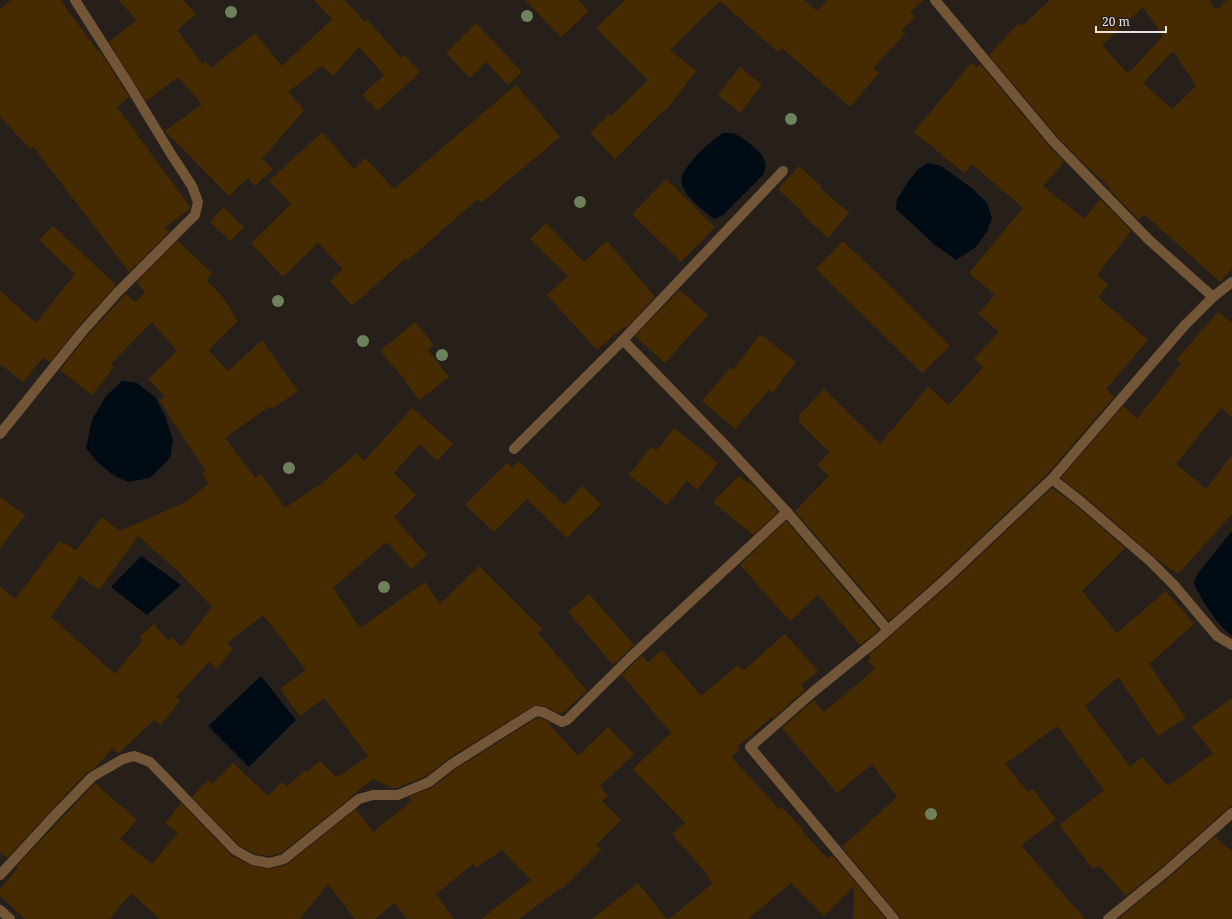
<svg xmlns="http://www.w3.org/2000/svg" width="1232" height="919" viewBox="0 0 1232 919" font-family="'Noto Serif',serif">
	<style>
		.water { fill: #000b13 }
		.building { fill: #472b00; fill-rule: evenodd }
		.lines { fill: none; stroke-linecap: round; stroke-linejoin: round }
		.minor { stroke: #735638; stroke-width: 10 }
		.tree { fill: #6d815a }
	</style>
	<rect width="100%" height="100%" fill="#27201a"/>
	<g class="water">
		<path d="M 723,133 L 733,133 L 741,137 L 753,146 L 762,155 L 766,165 L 763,175 L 723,215 L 714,219 C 704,211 686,197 682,185 C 677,169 711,141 723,133 Z"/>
		<polygon points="928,163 941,166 973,189 987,203 992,218 988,230 976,247 956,260 934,244 896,209 897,199 906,185 917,170"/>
		<polygon points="122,381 137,383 156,398 165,416 173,440 170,458 150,478 128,482 113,475 96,461 86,448 92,420 106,396"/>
		<path d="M 1232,531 L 1232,635 L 1231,635 C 1218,626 1200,598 1194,583 L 1198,573 Z"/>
		<polygon points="141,556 181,585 147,615 111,587"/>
		<polygon points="261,676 296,720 249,767 208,726"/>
	</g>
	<g class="building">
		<polygon points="11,0 60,0 98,51 99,50 129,97 117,107 190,207 190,209 165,227 169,232 129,272 33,146 30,149 0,116 0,9"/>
		<polygon points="118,0 183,0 196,14 177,30 202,64 205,61 211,68 255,33 282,66 332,19 314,0 345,0 365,22 367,19 401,58 404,55 420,72 378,111 362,95 384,75 359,47 333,76 322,66 288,92 304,110 262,159 273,169 255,186 248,178 229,196 165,131 202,104 178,77 146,101 109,42 137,20"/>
		<polygon points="525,0 578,0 589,11 561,37"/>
		<polygon points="625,0 804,0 817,11 827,0 924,0 910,12 915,17 901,30 905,34 873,68 879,73 850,107 782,48 778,52 720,1 670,50 696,71 666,110 665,109 615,159 590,133 609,114 611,116 648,80 596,28"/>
		<path d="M 1050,0 L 1209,0 L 1216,10 L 1228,0 L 1232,0 L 1232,268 L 1220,282 L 1144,214 L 1139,220 L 1109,189 L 1110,187 L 1086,166 L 1058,137 L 989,55 L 1019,23 L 1022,26 ZM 1143,7 L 1163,36 L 1128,74 L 1102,45 ZM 1173,51 L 1196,86 L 1172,109 L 1143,83 Z"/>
		<polygon points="476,23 522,72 508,85 486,62 470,78 446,53"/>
		<polygon points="971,63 977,68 980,64 1048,145 1064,162 1043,186 1084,219 1100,199 1131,231 1097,275 1108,285 1098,297 1148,340 1106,389 1114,397 1047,474 942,574 889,621 795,511 829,476 817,465 829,452 799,422 799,415 824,389 880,444 928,387 949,405 983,367 974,359 999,332 978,314 995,295 969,273 1023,208 972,164 964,173 914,132"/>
		<polygon points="740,67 762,85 740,113 718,95"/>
		<polygon points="516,85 560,137 481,203 478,199 424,246 408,260 406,258 352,306 330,281 343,269 318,243 283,277 251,243 291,204 269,181 322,132 354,169 365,158 394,189"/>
		<polygon points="799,166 821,186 820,188 849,213 828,238 802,214 803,213 778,189"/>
		<polygon points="666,179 715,227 681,262 632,214"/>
		<polygon points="223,207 244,227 230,241 210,222"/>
		<polygon points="546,223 584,262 607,241 655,297 626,328 624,326 597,350 547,295 568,276 530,239"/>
		<polygon points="53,226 116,285 77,328 50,362 43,357 23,382 0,364 0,291 36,323 75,274 39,240"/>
		<path d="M 178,241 L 212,273 L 206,280 L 221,295 L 238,321 L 208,350 L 228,371 L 262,340 L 298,391 L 272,409 L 270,406 L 225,438 L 255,478 L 261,474 L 285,508 L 322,483 L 357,453 L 364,461 L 412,408 L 453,444 L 437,461 L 420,444 L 394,473 L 416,495 L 394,517 L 427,555 L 411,569 L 388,543 L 386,545 L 385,543 L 333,588 L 360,628 L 425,582 L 440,604 L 479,566 L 542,629 L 538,633 L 587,691 L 561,714 L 544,706 L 537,705 L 533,706 L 449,758 L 426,776 L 397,788 L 392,788 L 374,779 L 362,787 L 349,799 L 281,853 L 269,856 L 255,854 L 239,845 L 192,797 L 208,780 L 212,784 L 233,763 L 268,796 L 282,782 L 287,787 L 305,770 L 307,772 L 320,761 L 336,777 L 339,775 L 340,776 L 368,756 L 324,698 L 300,716 L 280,689 L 306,670 L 263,615 L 227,643 L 233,649 L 217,669 L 209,662 L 176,697 L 180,701 L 160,725 L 154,720 L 118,754 L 113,748 L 94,769 L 87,772 L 52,809 L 7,858 L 0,852 L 0,586 L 15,599 L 59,541 L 63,544 L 64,542 L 76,551 L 102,517 L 120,531 L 186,502 L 209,483 L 202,473 L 205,470 L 159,400 L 165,396 L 148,379 L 177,351 L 152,322 L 111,364 L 114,367 L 92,395 L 60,370 L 87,336 L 126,294 L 135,302 L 145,293 L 137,282 ZM 138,536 L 179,572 L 212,607 L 181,647 L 171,637 L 168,641 L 154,624 L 139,637 L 142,641 L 115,674 L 51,617 L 80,576 L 99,590 Z"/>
		<polygon points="843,241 883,279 950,346 922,373 816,269"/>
		<polygon points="680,290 708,315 665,363 635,336"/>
		<polygon points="1218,312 1232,323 1232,417 1221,408 1176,464 1206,489 1232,455 1232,514 1178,574 1157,559 1083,495 1061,478 1123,406 1137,419 1181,364 1176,360"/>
		<polygon points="415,322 434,345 428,350 449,377 419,400 400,374 380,351"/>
		<polygon points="760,334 796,362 773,392 769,390 735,429 702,401 730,368 733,370"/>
		<polygon points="674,428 718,463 697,490 687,481 667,505 629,475 651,447 656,451"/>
		<polygon points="519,461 564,505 582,486 601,504 588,518 587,517 567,538 527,499 494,532 465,505 507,463 512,468"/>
		<polygon points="739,476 749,484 750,482 778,512 753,535 713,502"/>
		<polygon points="1052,488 1075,505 1125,548 1082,591 1117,633 1166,591 1194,624 1149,664 1186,718 1158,736 1118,677 1085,706 1130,767 1142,757 1168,786 1213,753 1192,727 1232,698 1232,806 1228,808 1164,865 1126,896 1099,865 1093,869 1059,825 1104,790 1057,726 1005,764 1028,792 1033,789 1056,819 1021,845 1085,919 900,919 899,915 842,847 897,797 872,764 837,793 782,728 814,700 824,712 875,669 868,661 871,658 869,655 950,584"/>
		<polygon points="0,497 25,515 0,549"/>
		<polygon points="786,521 879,630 860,645 818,595 790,621 740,565"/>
		<polygon points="589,594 634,645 613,665 568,612"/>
		<polygon points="785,634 818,671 801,685 805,690 773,718 772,717 737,747 739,750 731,757 780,810 782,807 803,830 802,831 828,859 832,855 886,919 853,919 854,886 824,916 791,883 748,919 669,919 713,883 707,876 708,875 672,834 685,823 633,769 671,733 622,675 642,655 648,662 662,650 701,696 738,665 743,671"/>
		<polygon points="537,718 541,718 550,723 549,724 578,756 608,727 634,754 600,786 608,796 602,801 621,820 596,845 601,850 561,890 560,888 519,919 481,919 531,880 502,850 476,868 473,864 436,894 454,919 407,919 395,903 375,919 355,919 328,884 300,919 160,919 131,893 110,919 25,919 0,896 0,889 18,868 16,867 95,783 137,820 120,839 152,864 178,833 165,823 181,803 232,856 252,866 270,869 288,864 356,809 373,832 413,800 409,797 433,787 456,769"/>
		<polygon points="1215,837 1232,851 1232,919 1118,919 1172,875"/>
		<polygon points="638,883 667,919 592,919"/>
	</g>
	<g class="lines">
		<g class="minor">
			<polyline points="935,0 1053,141 1149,240 1213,297"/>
			<polyline points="623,340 723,443 787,512 888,630"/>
			<polyline points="0,434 82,332 117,293 195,215 198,202 192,186 171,154 128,83 75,0"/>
			<polyline points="514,449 623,340 783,171"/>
			<polyline points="1052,479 1079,500 1150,561 1174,585 1217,636 1232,645"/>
			<polyline points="0,875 57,813 92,777 123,759 134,756 150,762 235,850 253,860 269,863 284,859 359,799 373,795 398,795 429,782 452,764 536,711 543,712 562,722 567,720 634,654 787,512"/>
			<polyline points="0,910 10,919"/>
			<polyline points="894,919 750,747 813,692 877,640 946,579 1052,479 1185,325 1213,297 1232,282"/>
			<polyline points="1108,919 1168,870 1232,813"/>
		</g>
	</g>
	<g class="tree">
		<circle cx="231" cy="12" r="6"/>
		<circle cx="527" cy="16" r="6"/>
		<circle cx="791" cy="119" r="6"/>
		<circle cx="580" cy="202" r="6"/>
		<circle cx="278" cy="301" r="6"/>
		<circle cx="363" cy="341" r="6"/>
		<circle cx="442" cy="355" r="6"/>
		<circle cx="289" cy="468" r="6"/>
		<circle cx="384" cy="587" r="6"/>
		<circle cx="931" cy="814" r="6"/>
	</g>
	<path d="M1096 26v6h70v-6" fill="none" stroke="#e9e4e1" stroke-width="2"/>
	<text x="1102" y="26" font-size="12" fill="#e9e4e1" stroke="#27201a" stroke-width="3" paint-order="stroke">20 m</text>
</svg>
